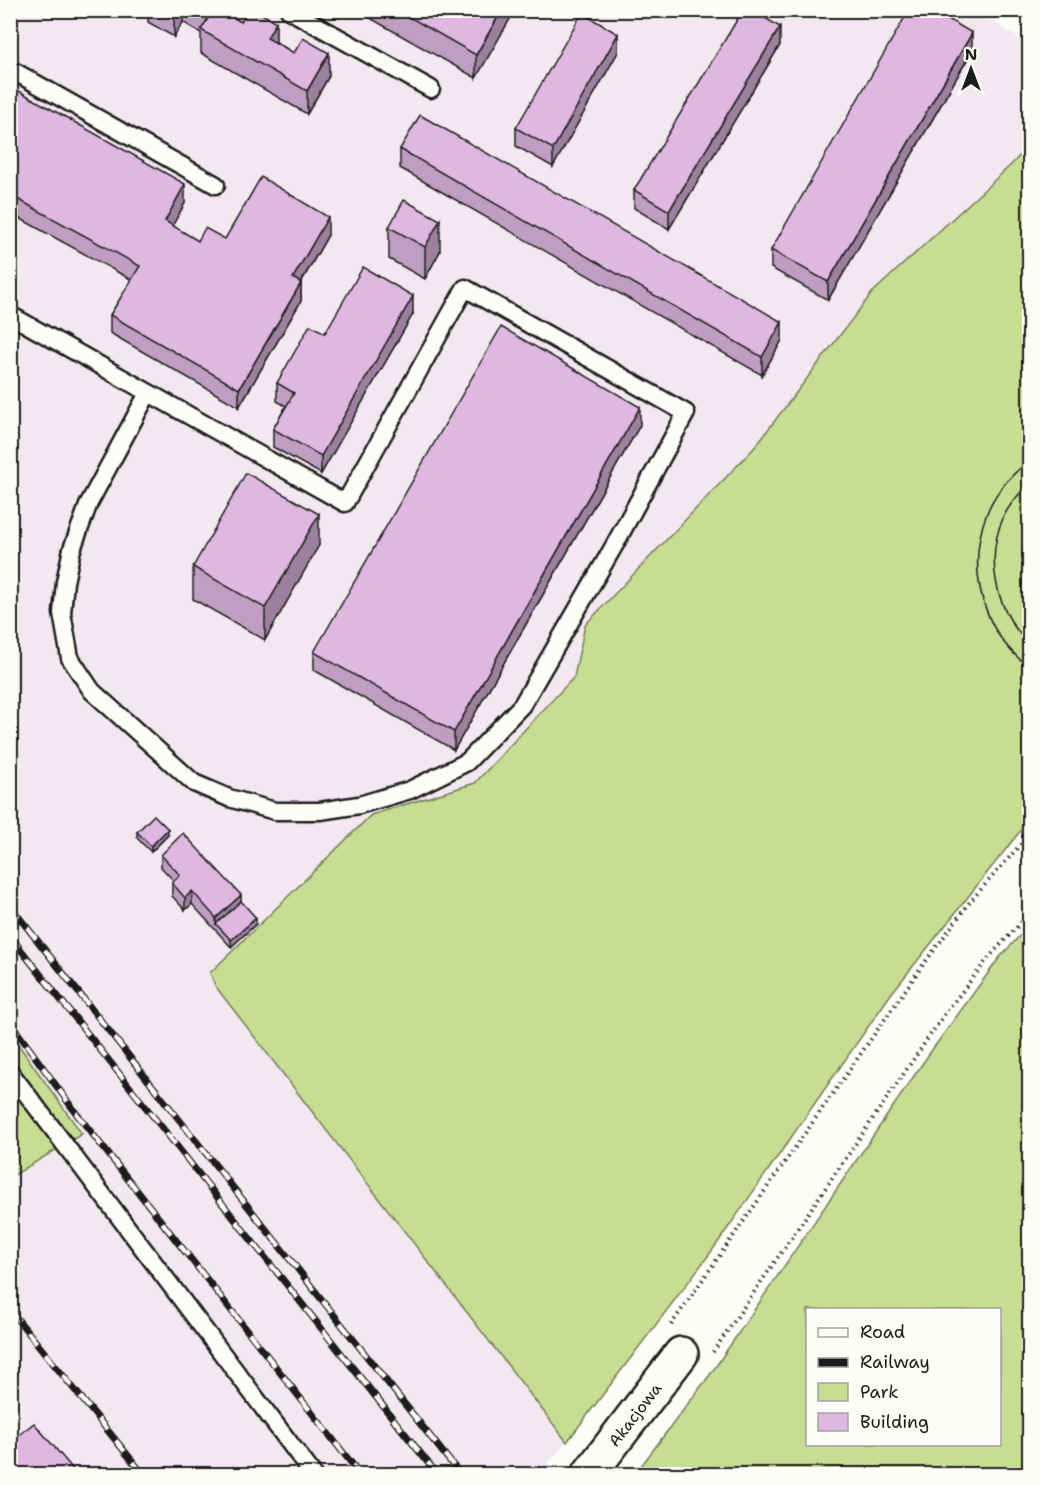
<svg xmlns="http://www.w3.org/2000/svg" width="1040" height="1485" viewBox="0 0 1040 1485" font-family="'Shantell Sans',sans-serif">
	<style>
		.built { fill: #f4e8f0 }
		.green { fill: #c7dd92; stroke: #727c57; stroke-width: 1.5; fill-rule: evenodd }
		.lines { fill: none; stroke-linecap: round; stroke-linejoin: round }
		.lane-casing { stroke: #1c1c1c; stroke-width: 21 }
		.secondary-casing { stroke: #1c1c1c; stroke-width: 38 }
		.path { stroke: #1c1c1c; stroke-width: 4; stroke-dasharray: 1.5 4.5; stroke-linecap: butt }
		.lane { stroke: #fdfcf7; stroke-width: 16 }
		.secondary { stroke: #fdfcf7; stroke-width: 33 }
		.tram { stroke: #1c1c1c; stroke-width: 1.5 }
		.rail-casing { stroke: #1c1c1c; stroke-width: 7 }
		.rail { stroke: #fdfcf7; stroke-width: 4.5; stroke-dasharray: 14; stroke-linecap: butt }
		.wall { fill: #c09ec2; stroke: #1c1c1c; stroke-width: 1.5 }
		.shaded-wall { fill: #9c819e; stroke: #1c1c1c; stroke-width: 1.5 }
		.building { fill: #dfb8e1; stroke: #1c1c1c; stroke-width: 1.5 }
		.labels { text-anchor: middle; dominant-baseline: central; stroke-width: 4.5; stroke-linejoin: round; paint-order: stroke }
		.street-label { font-size: 16px; fill: #1c1c1c; stroke: #fdfcf7 }
	</style>
	<rect width="100%" height="100%" fill="#fdfcf7"/>
	<filter id="ink" filterUnits="userSpaceOnUse"><feTurbulence type="fractalNoise" baseFrequency=".0167" numOctaves="2"/><feDisplacementMap in="SourceGraphic" scale="12" xChannelSelector="R" yChannelSelector="G"/><feConvolveMatrix kernelMatrix="1 2 1 2 8 2 1 2 1" color-interpolation-filters="sRGB"/></filter>
	<g filter="url(#ink)">
		<polygon class="built" points="974,10 1029,44 1029,145 1012,164 872,293 754,448 585,625 574,677 475,783 371,815 210,973 216,987 567,1442 539,1474 11,1474 11,1177 64,1144 10,1070 10,11"/>
		<g class="green">
			<polygon points="1029,145 1029,820 891,994 714,1248 567,1442 216,987 210,973 371,815 475,783 574,677 585,625 754,448 872,293 1012,164"/>
			<path d="M 1029,926 L 1029,1474 L 635,1474 L 712,1372 L 929,1054 L 1000,957 ZM 808,1310 L 1000,1310 L 1000,1444 L 808,1444 Z"/>
			<polygon points="10,1033 82,1134 11,1177 10,1177"/>
		</g>
		<g class="lines">
			<defs>
				<g id="lane">
					<polyline points="289,10 431,89"/>
					<polyline points="10,69 216,185"/>
					<polyline points="10,315 345,503 465,288 686,413 614,546 522,705 467,762 410,790 359,805 320,811 275,811 229,798 194,783 92,691 70,658 62,613 65,582 72,549 89,503 148,393"/>
					<polyline points="10,1072 313,1474"/>
				</g>
				<g id="secondary">
					<path id="s1" d="M 589,1474 L 681,1354"/>
				</g>
			</defs>
			<use href="#lane" class="lane-casing"/>
			<use href="#secondary" class="secondary-casing"/>
			<g class="path">
				<polyline points="671,1325 920,969 969,903 1030,834"/>
				<polyline points="713,1352 946,1012 990,956 1030,913"/>
			</g>
			<use href="#lane" class="lane"/>
			<use href="#secondary" class="secondary"/>
			<g class="tram">
				<path d="M 1030,460 C 1012,474 995,492 987,513 C 966,567 981,633 1030,667"/>
				<path d="M 1030,482 C 1020,493 1010,503 1004,516 C 984,559 996,612 1030,645"/>
			</g>
			<defs>
				<g id="rail">
					<polyline points="10,906 460,1474"/>
					<polyline points="10,936 437,1474"/>
					<polyline points="10,1022 76,1113 360,1474"/>
					<polyline points="10,1310 143,1474"/>
				</g>
			</defs>
			<use href="#rail" class="rail-casing"/>
			<use href="#rail" class="rail"/>
		</g>
		<g class="wall">
			<polygon points="148,10 222,10 222,11 276,42 329,76 307,114 201,53 201,33 183,22 174,37 148,22"/>
			<polygon points="356,10 515,10 476,78"/>
			<polygon points="780,45 669,229 634,208 634,190"/>
			<polygon points="972,51 828,300 771,268 771,250"/>
			<polygon points="618,52 553,167 516,146 516,128"/>
			<polygon points="10,86 185,203 172,226 198,241 328,235 301,283 301,301 239,407 110,333 110,315 132,280 10,213"/>
			<polygon points="400,149 782,340 762,375 400,168"/>
			<polygon points="389,227 440,251 425,279 389,259"/>
			<polygon points="413,314 321,474 273,447 273,429 286,406 277,401 277,383 325,333"/>
			<polygon points="640,425 454,750 314,670 314,652"/>
			<polygon points="319,545 265,640 193,599 193,567"/>
			<polygon points="137,832 168,835 151,852 137,838"/>
			<polygon points="161,855 241,901 256,924 231,947 192,904 185,910 172,896 172,883 174,881 161,867"/>
		</g>
		<g class="shaded-wall">
			<polygon points="176,10 183,10 183,22 174,37 174,14"/>
			<polygon points="502,10 515,10 476,78 476,55"/>
			<polygon points="276,22 276,45 267,38"/>
			<polygon points="780,27 780,45 669,229 669,211"/>
			<polygon points="972,33 972,51 828,300 828,282"/>
			<polygon points="618,34 618,52 553,167 553,149"/>
			<polygon points="329,53 329,76 307,114 307,91"/>
			<polygon points="185,184 185,203 165,239 165,221"/>
			<polygon points="328,217 328,235 293,296 293,278"/>
			<polygon points="440,220 440,251 425,279 425,247"/>
			<polygon points="301,283 301,301 239,407 239,389"/>
			<polygon points="413,296 413,314 321,474 321,456"/>
			<polygon points="782,322 782,340 762,375 762,357"/>
			<polygon points="640,407 640,425 454,750 454,732"/>
			<polygon points="319,514 319,545 265,640 265,608"/>
			<polygon points="168,829 168,835 151,852 151,846"/>
			<polygon points="192,891 192,904 185,910 185,898"/>
			<polygon points="241,895 241,907 216,924 216,918"/>
			<polygon points="256,918 256,924 231,947 231,940"/>
		</g>
		<g class="building">
			<polygon points="168,10 176,10 174,14"/>
			<polygon points="202,10 220,10 241,22 248,10 255,10 276,22 267,38 294,53 303,38 329,53 307,91 201,30 210,15"/>
			<polygon points="397,10 502,10 476,55"/>
			<polygon points="743,10 752,10 780,27 669,211 634,190"/>
			<polygon points="909,10 933,10 972,33 828,282 771,250"/>
			<polygon points="582,13 618,34 553,149 516,128"/>
			<polygon points="10,86 185,184 165,221 198,241 205,228 225,239 261,177 328,217 293,278 301,283 239,389 110,315 140,266 10,195"/>
			<polygon points="420,115 782,322 762,357 400,149"/>
			<polygon points="404,200 440,220 425,247 389,227"/>
			<polygon points="363,267 413,296 321,456 273,429 294,393 277,383 310,325 325,333"/>
			<polygon points="501,327 640,407 454,732 314,652"/>
			<polygon points="246,473 319,514 265,608 193,567"/>
			<polygon points="154,815 168,829 151,846 137,832"/>
			<polygon points="183,833 241,895 216,918 192,891 185,898 172,883 180,875 161,855"/>
			<polygon points="241,901 256,918 231,940 216,924"/>
			<polygon points="34,1423 77,1474 10,1474 10,1442"/>
		</g>
	</g>
	<g class="labels">
		<g class="street-label">
			<text stroke="none"><textPath href="#s1" startOffset="75">Akacjowa</textPath></text>
		</g>
	</g>
	<rect width="1040" height="1485" fill="none" stroke="#fdfcf7" stroke-width="36"/>
	<rect x="18" y="18" width="1004" height="1449" fill="none" stroke="#1c1c1c" stroke-width="2" filter="url(#ink)"/>
	<rect x="806" y="1308" width="195" height="138" fill="#fdfcf7" stroke="#a3a29f" stroke-width="1.5"/>
	<rect x="818" y="1328" width="30" height="9" fill="#fdfcf7" stroke="#a3a29f" stroke-width="1.5"/>
	<text x="860" y="1338" font-size="18" fill="#1c1c1c">Road</text>
	<rect x="818" y="1358" width="30" height="9" fill="#1c1c1c" stroke="#a3a29f" stroke-width="1.5"/>
	<text x="860" y="1368" font-size="18" fill="#1c1c1c">Railway</text>
	<rect x="818" y="1383" width="30" height="18" fill="#c7dd92" stroke="#a3a29f" stroke-width="1.5"/>
	<text x="860" y="1398" font-size="18" fill="#1c1c1c">Park</text>
	<rect x="818" y="1413" width="30" height="18" fill="#dfb8e1" stroke="#a3a29f" stroke-width="1.5"/>
	<text x="860" y="1428" font-size="18" fill="#1c1c1c">Building</text>
	<g transform="translate(971 69)" stroke="#fdfcf7" stroke-width="4.5" paint-order="stroke">
	<path d="M0-4.5L10 22L0 15L-10 22Z" fill="#1c1c1c"/>
	<text y="-9" font-size="16" font-weight="bold" text-anchor="middle" fill="#1c1c1c">N</text>
	</g>
</svg>
